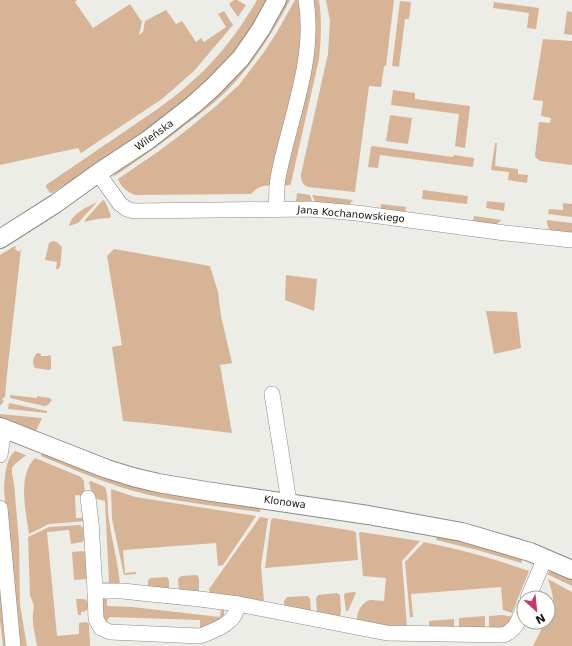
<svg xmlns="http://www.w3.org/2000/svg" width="572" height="646" viewBox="0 0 572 646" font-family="'DejaVu Sans',sans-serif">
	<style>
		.green { fill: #d7b495 }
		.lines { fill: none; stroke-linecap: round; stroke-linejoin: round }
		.minor-casing { stroke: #8c8c86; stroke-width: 16 }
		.tertiary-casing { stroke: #8c8c86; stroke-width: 20 }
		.minor { stroke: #fff; stroke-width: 15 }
		.tertiary { stroke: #fff; stroke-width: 18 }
		.labels { text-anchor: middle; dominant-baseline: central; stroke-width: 3.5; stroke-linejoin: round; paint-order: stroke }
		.street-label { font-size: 10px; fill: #171614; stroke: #fffffe }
	</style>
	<rect width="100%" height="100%" fill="#edede7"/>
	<g class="green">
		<polygon points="0,0 77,0 75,2 93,28 130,4 142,22 139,35 143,32 145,21 166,10 176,24 182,21 196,42 201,38 204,42 226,27 218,14 224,11 233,25 194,71 162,99 81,153 78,148 0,165"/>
		<polygon points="234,0 237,0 246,5 238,17 229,4"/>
		<path d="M 257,0 L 268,0 L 248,36 L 221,69 L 166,117 L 65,187 L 64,185 L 52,193 L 50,193 L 46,187 L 46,185 L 156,110 C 200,79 230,47 257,0 Z"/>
		<path d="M 286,0 L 290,0 C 275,29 258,56 236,81 C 221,98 203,112 185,125 C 162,144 138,160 113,177 L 114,175 L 117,170 L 277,16 Z"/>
		<path d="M 295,0 L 302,0 L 304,44 L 270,184 L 268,186 C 261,185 256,189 251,194 L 135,195 C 127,192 120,186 118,179 L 159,151 L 188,129 L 216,106 L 239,85 L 264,52 L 277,32 Z"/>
		<path d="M 310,0 L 319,0 C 322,20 321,39 319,59 L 291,183 L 290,185 L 281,186 Z"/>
		<path d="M 326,0 L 394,0 L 386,66 L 384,66 L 381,87 L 369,86 L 355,192 L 308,187 C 302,184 301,181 301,174 L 328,54 L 330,21 Z"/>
		<polygon points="400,1 411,2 409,19 405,19 399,67 392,66"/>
		<polygon points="494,2 539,8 536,29 527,28 529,13 493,8"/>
		<polygon points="567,11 572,12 572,35 564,34"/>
		<polygon points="543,39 572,41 572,165 540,161 536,158 535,155 539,122 550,123 551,118 541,116 543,101 533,100"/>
		<polygon points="393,90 415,93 415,99 470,106 465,148 455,146 459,114 391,105"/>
		<polygon points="390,115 412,118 408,144 386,141"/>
		<polygon points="495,143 497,143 495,166 518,169 518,174 528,175 527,183 508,180 509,172 491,170"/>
		<polygon points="372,146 453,157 454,155 474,158 473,167 380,155 378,168 368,167 371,147"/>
		<polygon points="423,190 468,196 467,204 422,199"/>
		<polygon points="297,193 310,195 313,204 302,203 296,201"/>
		<polygon points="312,195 353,200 349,205 316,203"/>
		<polygon points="104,200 108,208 111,216 110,218 97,219 85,222 85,220 102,201"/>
		<polygon points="487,201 505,203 504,211 486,208"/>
		<path d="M 97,202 L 78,223 L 69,226 C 72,213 86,208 97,202 Z"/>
		<polygon points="563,203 572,204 572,217 548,214 549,209 563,210"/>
		<polygon points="381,204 406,207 405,213 380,210"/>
		<polygon points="474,216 502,220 498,223 496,225 473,222"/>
		<path d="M 547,220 L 572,223 L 572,234 C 561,233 546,235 547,220 Z"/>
		<polygon points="53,241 57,242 62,247 60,267 58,269 56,269 57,262 45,260 49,243"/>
		<polygon points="16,246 15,249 19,252 21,249 7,374 5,397 4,397 2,400 4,401 0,406 0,255 13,247"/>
		<polygon points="114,249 210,266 218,292 221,316 232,363 220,365 232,433 156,424 123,421 112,347 122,345 107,256"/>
		<polygon points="286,275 317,279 314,311 285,300"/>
		<polygon points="486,311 517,312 521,348 494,354"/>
		<path d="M 38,353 L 41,354 L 41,356 L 47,356 L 50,355 L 51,357 L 51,369 L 49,370 L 35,368 C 32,364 33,358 36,354 Z"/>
		<polygon points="10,395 37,398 37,396 50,398 52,400 48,405 44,406 10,398"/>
		<polygon points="9,403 47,411 47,413 8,409"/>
		<polygon points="0,414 42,418 36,431 34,432 0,418"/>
		<path d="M 15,451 L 26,455 L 15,464 L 12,468 L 12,474 L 14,484 L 19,541 L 20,605 L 27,646 L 19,646 L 4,490 C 5,477 5,460 15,451 Z"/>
		<path d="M 43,452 L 261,506 L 260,512 C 217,506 172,502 130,490 C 100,481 70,468 41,456 Z"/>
		<path d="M 35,458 L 81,477 L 84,481 L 85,496 L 75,495 L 76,518 L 86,518 L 87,521 L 49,524 L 29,534 C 26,512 17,476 35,458 Z"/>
		<path d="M 91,481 L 105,487 C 109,497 107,509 109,520 C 112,543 119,564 120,587 L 115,587 L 100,583 L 109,582 L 105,501 L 93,498 L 89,482 Z"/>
		<polygon points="111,489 135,497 256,516 223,565 218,566 216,543 123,550 125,573 136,572 136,574 124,575 112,519"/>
		<polygon points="260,517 267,518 268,519 261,566 264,601 210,595 209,589"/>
		<polygon points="273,518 354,531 356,533 358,560 265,568 271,520"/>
		<path d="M 80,525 L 83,528 L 84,540 L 82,542 L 71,544 L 69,530 L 47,532 L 57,636 L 79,634 L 79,623 L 86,622 L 89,624 L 90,646 L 37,646 C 36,638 33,629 33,621 C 32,609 37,609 30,596 L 28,537 L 49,527 Z"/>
		<path d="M 361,532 L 420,541 L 402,561 L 407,628 L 386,628 L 357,621 C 356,613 362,601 371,600 C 375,600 380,601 384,601 L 386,578 L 363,576 L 359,533 Z"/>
		<polygon points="438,534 523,558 521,563 481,551 436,540"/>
		<path d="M 424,542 C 460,549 495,559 529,571 L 512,613 L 503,610 L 501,587 L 411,594 L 413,617 L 410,617 L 405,562 Z"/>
		<polygon points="83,551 85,553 87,577 86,579 74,580 72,552"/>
		<path d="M 549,572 C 558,571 565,576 572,579 L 572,586 L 547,574 Z"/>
		<polygon points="0,575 7,646 3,646 3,645 0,621"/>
		<polygon points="197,575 199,579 199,595 179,593 178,579 181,576"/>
		<polygon points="167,577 169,580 169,592 148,590 148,581 150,578"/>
		<path d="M 548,579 L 572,592 L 572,646 L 533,646 L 545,622 L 548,622 C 548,612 551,611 553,604 C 554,596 550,586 548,579 Z"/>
		<polygon points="354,592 356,593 348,611 346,611 344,596 345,593"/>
		<polygon points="337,593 340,595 341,610 340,618 317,613 316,598 318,595"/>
		<polygon points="308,596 310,599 311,611 284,606 284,601 287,597"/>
		<polygon points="104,597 107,597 107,606 132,607 220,617 221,607 224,609 224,617 200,629 200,620 109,617 106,624 104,622 102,600"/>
		<path d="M 76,599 L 85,599 C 88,602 89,607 86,611 L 81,612 L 81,615 L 78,615 Z"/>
		<polygon points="502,615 514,617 505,628 489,628 489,616"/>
		<polygon points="485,616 485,628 459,627 459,618"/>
		<polygon points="454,619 454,627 429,627 429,621"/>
	</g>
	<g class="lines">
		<defs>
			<g id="minor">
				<polyline points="98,173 120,204 127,209 134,211 310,209 357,213 505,233 572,240"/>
				<path d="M 276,209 C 277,199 276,188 278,178 C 289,120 316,60 306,0"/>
				<polyline points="272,394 289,502"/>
				<polyline points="0,455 3,436 6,429"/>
				<path d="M 88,498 L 91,522 L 95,591 L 123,591 L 141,593 L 200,599 L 238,604 L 387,633 L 503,635 C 517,630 518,620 524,607"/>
				<polyline points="0,508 13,646"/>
				<path d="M 95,591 L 96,619 L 101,628 L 110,632 L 200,636 C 211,632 230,625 235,614 C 236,611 237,607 238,604"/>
				<polyline points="528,598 545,558"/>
			</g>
			<g id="tertiary">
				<polyline points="0,239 55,204 98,173 148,140 193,105 213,87 241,58 261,29 277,0"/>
				<polyline points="0,427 107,469 133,477 158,483 206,491 368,515 462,532 530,552 572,570"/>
			</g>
		</defs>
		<use href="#minor" class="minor-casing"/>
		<use href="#tertiary" class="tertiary-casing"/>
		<use href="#minor" class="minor"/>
		<use href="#tertiary" class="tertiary"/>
	</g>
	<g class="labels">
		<g class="street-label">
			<text transform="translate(154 135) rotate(-36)">Wileńska</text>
			<text transform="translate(351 214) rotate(5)">Jana Kochanowskiego</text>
			<text transform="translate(285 502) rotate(8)">Klonowa</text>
		</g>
	</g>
	<g transform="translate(536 610) rotate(153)"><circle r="19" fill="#fffffe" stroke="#a2a2a0"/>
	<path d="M0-3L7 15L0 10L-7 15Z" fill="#c4396f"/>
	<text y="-6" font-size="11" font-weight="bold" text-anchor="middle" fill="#171614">N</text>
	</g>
</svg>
